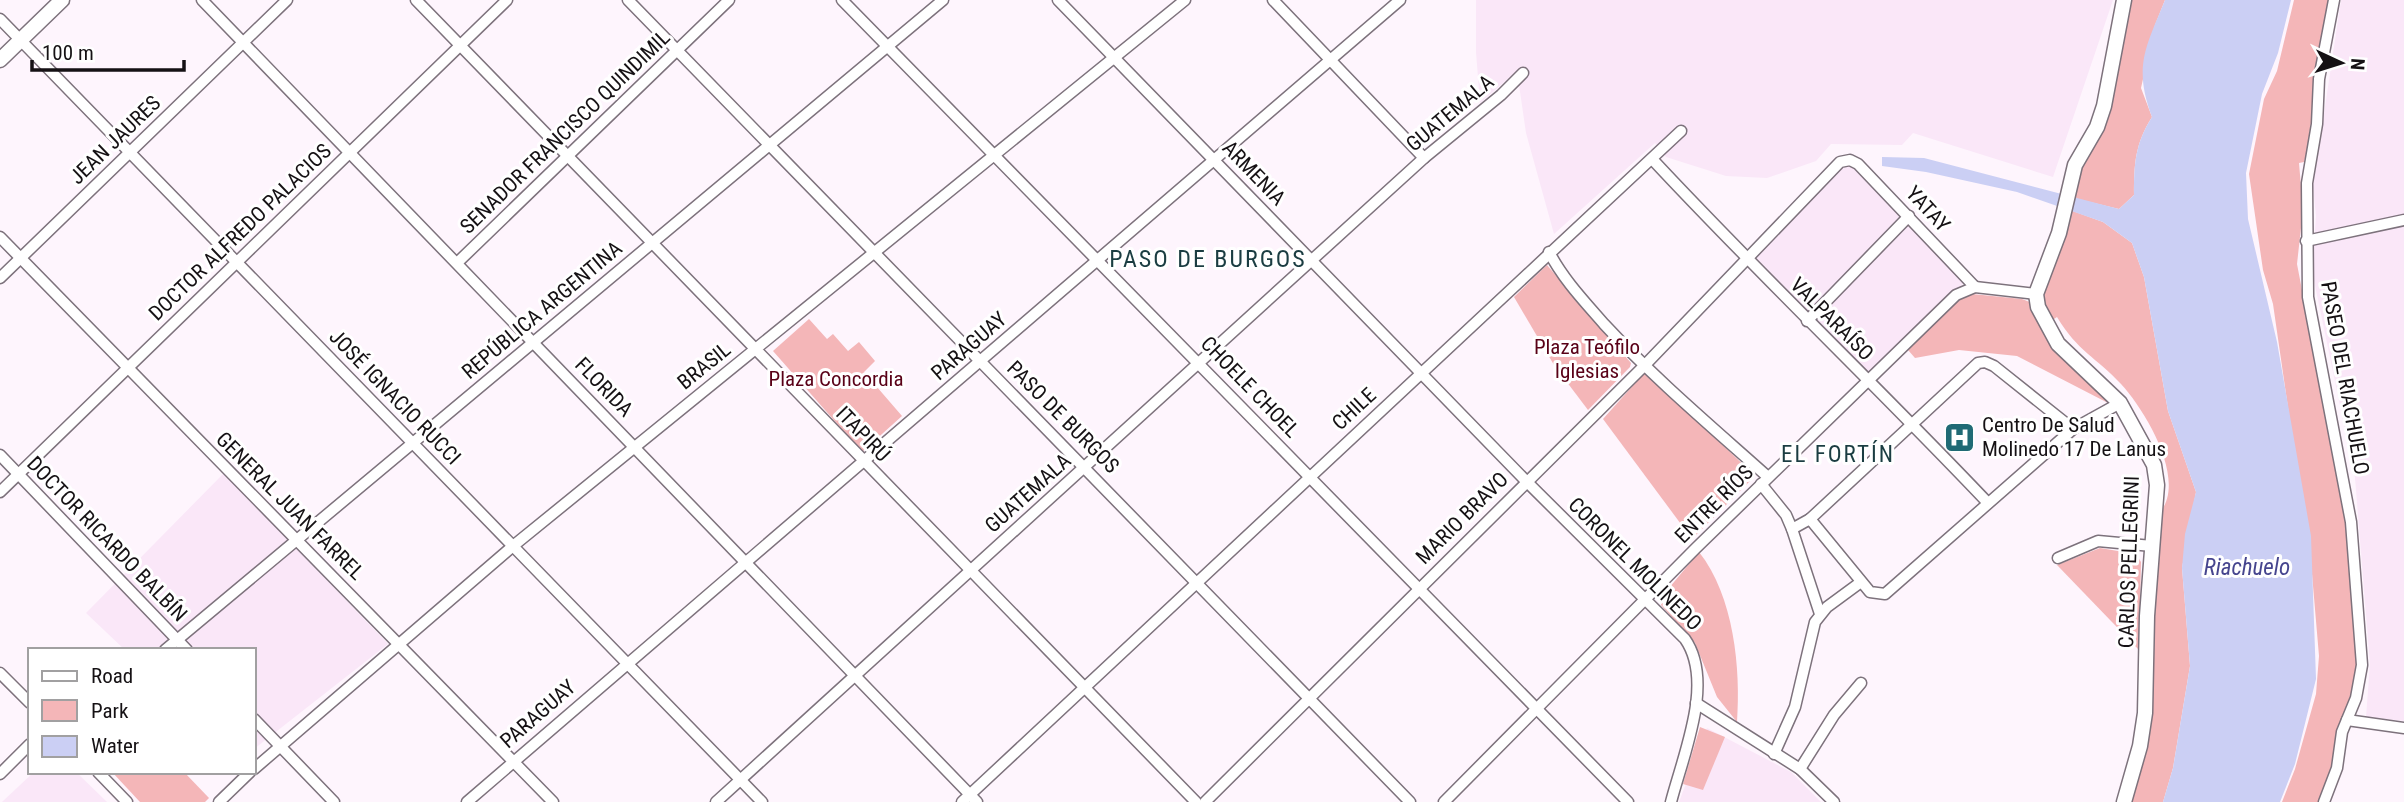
<svg xmlns="http://www.w3.org/2000/svg" width="2404" height="802" viewBox="0 0 2404 802" font-family="'Roboto Condensed',sans-serif">
	<style>
		.built { fill: #fae7f8 }
		.green { fill: #f4b6b8 }
		.water { fill: #cbcff4 }
		.lines { fill: none; stroke-linecap: round; stroke-linejoin: round }
		.minor-casing { stroke: #7d727c; stroke-width: 13 }
		.tertiary-casing { stroke: #7d727c; stroke-width: 17 }
		.minor { stroke: #fff; stroke-width: 10 }
		.tertiary { stroke: #fff; stroke-width: 14 }
		.labels { text-anchor: middle; dominant-baseline: central; stroke-width: 6; stroke-linejoin: round; paint-order: stroke }
		.street-label { font-size: 21px; fill: #151114; stroke: #fff }
		.park-label { font-size: 21px; fill: #590117; stroke: #fff }
		.poi-label { font-size: 21px; fill: #151114; stroke: #fff; text-anchor: start }
		.neighbourhood-label { font-size: 23px; letter-spacing: 2px; fill: #1b3d42; stroke: #fff }
		.water-label { font-size: 23px; font-style: italic; fill: #46458e; stroke: #fff }
		.quarter-label { font-size: 24px; letter-spacing: 2px; fill: #1b3d42; stroke: #fff }
	</style>
	<rect width="100%" height="100%" fill="#fef5fd"/>
	<g class="built">
		<polygon points="1476,0 2113,0 2053,177 1913,133 1902,145 1831,144 1816,161 1767,178 1726,176 1666,157 1655,143 1554,234 1526,133 1517,71 1480,103 1476,52"/>
		<polygon points="2341,0 2404,0 2404,721 2366,717 2370,664 2355,478 2312,271 2316,216 2313,187"/>
		<polygon points="1847,158 1970,277 1867,375 1745,260"/>
		<polygon points="224,473 388,644 254,749 254,650 125,650 86,613"/>
		<polygon points="1707,728 1791,772 1821,802 1679,802"/>
		<polygon points="34,772 76,772 107,802 2,802"/>
	</g>
	<g class="green">
		<path d="M 2130,0 L 2165,0 L 2155,25 L 2141,88 L 2152,117 C 2135,144 2134,164 2134,195 L 2119,209 L 2073,198 Z"/>
		<path d="M 2294,0 L 2329,0 L 2307,150 L 2304,162 L 2299,163 L 2303,210 L 2297,264 L 2348,530 L 2358,658 C 2355,706 2338,758 2320,802 L 2282,802 L 2295,769 L 2316,694 L 2319,656 L 2312,574 L 2273,304 L 2263,270 L 2249,174 L 2264,99 L 2277,71 Z"/>
		<path d="M 2070,210 L 2103,222 L 2132,243 L 2144,277 L 2168,411 L 2196,492 L 2182,568 L 2190,666 L 2173,768 L 2163,802 L 2127,802 L 2150,698 L 2161,511 C 2186,478 2145,410 2121,384 C 2096,357 2078,352 2057,317 L 2051,321 L 2042,294 Z"/>
		<polygon points="1547,265 1631,363 1630,367 1588,410 1554,365 1514,297"/>
		<polygon points="1972,294 2022,299 2032,303 2112,402 2110,404 2017,356 1959,350 1915,358 1908,350 1960,297"/>
		<polygon points="809,319 827,339 833,334 848,351 859,342 875,361 864,372 902,416 862,452 773,351"/>
		<polygon points="1646,371 1755,476 1692,539 1603,419"/>
		<polygon points="2100,548 2136,554 2141,562 2139,650 2057,565"/>
		<path d="M 1699,552 C 1734,596 1741,669 1737,722 L 1717,697 L 1695,643 L 1661,605 L 1664,594 Z"/>
		<polygon points="1700,727 1725,737 1703,790 1683,784"/>
		<polygon points="112,772 184,772 209,798 205,802 140,802"/>
	</g>
	<path class="water" d="M 2165,0 L 2291,0 L 2278,53 L 2262,94 L 2246,173 L 2248,219 L 2277,342 L 2311,536 L 2316,679 L 2295,764 L 2280,802 L 2163,802 L 2173,768 L 2190,666 L 2182,568 L 2185,534 L 2196,492 L 2168,411 L 2144,277 L 2132,243 L 2103,222 L 2017,192 L 1926,172 L 1882,166 L 1882,157 L 1924,158 L 2119,209 L 2134,195 C 2134,164 2135,144 2152,117 C 2133,66 2146,47 2165,0 Z"/>
	<g class="lines">
		<defs>
			<g id="minor">
				<polyline points="202,0 977,802"/>
				<polyline points="416,0 1196,802"/>
				<polyline points="628,0 1410,802"/>
				<polyline points="842,0 1628,802"/>
				<path d="M 1058,0 L 1526,481 L 1685,639 C 1715,682 1683,755 1671,802"/>
				<polyline points="1273,0 1424,158"/>
				<polyline points="0,19 762,802"/>
				<path d="M 1653,160 C 1762,277 1878,387 1988,503"/>
				<polyline points="0,237 553,802"/>
				<polyline points="2306,241 2404,220"/>
				<path d="M 1549,252 C 1563,279 1584,301 1604,324 C 1655,379 1712,427 1768,477"/>
				<polyline points="458,262 729,0"/>
				<polyline points="0,278 287,0"/>
				<polyline points="1807,321 1909,216"/>
				<polyline points="0,455 187,650"/>
				<polyline points="1761,484 1786,515 1792,529 1810,519 1870,592 1885,594 2073,429 2120,403"/>
				<polyline points="0,492 507,0"/>
				<polyline points="1810,519 1978,363 1985,362 1994,366 2073,429"/>
				<polyline points="1792,529 1820,614"/>
				<polyline points="2058,558 2098,541 2152,546"/>
				<polyline points="165,650 943,0"/>
				<polyline points="0,673 30,703"/>
				<polyline points="1696,703 1800,769 1834,802"/>
				<polyline points="254,719 334,802"/>
				<polyline points="2347,720 2404,728"/>
				<polyline points="1774,754 1795,707 1815,622 1827,607 1861,582"/>
				<polyline points="254,769 513,546 1185,0"/>
				<polyline points="1800,769 1834,715 1861,683"/>
				<polyline points="98,772 127,802"/>
				<polyline points="0,774 30,744"/>
				<polyline points="219,802 250,772"/>
				<polyline points="467,802 1400,0"/>
				<polyline points="716,802 1424,158 1501,95 1523,73"/>
				<polyline points="962,802 1681,131"/>
				<polyline points="1205,802 1644,366 1840,162 1850,160 1858,164 1975,287"/>
				<polyline points="1444,802 1696,548 1956,295 1975,287 2036,294"/>
				<polyline points="2324,802 2337,768 2342,732 2356,698 2362,665 2351,522 2308,297 2307,183 2317,124 2319,79 2334,0"/>
			</g>
			<g id="tertiary">
				<polyline points="2124,0 2104,106 2097,127 2075,165 2059,233 2036,294 2038,307 2058,344 2120,403 2154,465 2157,485 2147,616 2145,713 2140,746 2124,802"/>
				<polyline points="0,60 62,0"/>
			</g>
		</defs>
		<use href="#minor" class="minor-casing"/>
		<use href="#tertiary" class="tertiary-casing"/>
		<use href="#minor" class="minor"/>
		<use href="#tertiary" class="tertiary"/>
	</g>
	<defs>
		<symbol id="hospital-square" viewBox="-11 -11 22 22"><rect x="-9" y="-9" width="18" height="18" rx="4" fill="#206a75" stroke="#fff"/><path d="M-5-5h3v3.5h4V-5h3V5h-3V1.5h-4V5h-3Z" fill="#fff"/></symbol>
	</defs>
	<g fill-rule="evenodd">
		<use href="#hospital-square" x="1942" y="420" width="35" height="35"/>
	</g>
	<g class="labels">
		<g class="street-label">
			<text transform="translate(1450 113) rotate(-40)">GUATEMALA</text>
			<text transform="translate(565 132) rotate(-44)">SENADOR FRANCISCO QUINDIMIL</text>
			<text transform="translate(115 140) rotate(-44)">JEAN JAURES</text>
			<text transform="translate(1254 173) rotate(46)">ARMENIA</text>
			<text transform="translate(1928 209) rotate(47)">YATAY</text>
			<text transform="translate(240 232) rotate(-44)">DOCTOR ALFREDO PALACIOS</text>
			<text transform="translate(542 310) rotate(-40)">REPÚBLICA ARGENTINA</text>
			<text transform="translate(1832 319) rotate(45)">VALPARAÍSO</text>
			<text transform="translate(969 346) rotate(-41)">PARAGUAY</text>
			<text transform="translate(704 366) rotate(-39)">BRASIL</text>
			<text transform="translate(2345 378) rotate(80)">PASEO DEL RIACHUELO</text>
			<text transform="translate(604 387) rotate(46)">FLORIDA</text>
			<text transform="translate(1250 387) rotate(46)">CHOELE CHOEL</text>
			<text transform="translate(395 397) rotate(46)">JOSÉ IGNACIO RUCCI</text>
			<text transform="translate(1354 409) rotate(-43)">CHILE</text>
			<text transform="translate(1063 417) rotate(45)">PASO DE BURGOS</text>
			<text transform="translate(863 434) rotate(46)">ITAPIRÚ</text>
			<text transform="translate(1028 493) rotate(-42)">GUATEMALA</text>
			<text transform="translate(1714 504) rotate(-45)">ENTRE RÍOS</text>
			<text transform="translate(290 506) rotate(45)">GENERAL JUAN FARREL</text>
			<text transform="translate(1462 518) rotate(-45)">MARIO BRAVO</text>
			<text transform="translate(107 539) rotate(46)">DOCTOR RICARDO BALBÍN</text>
			<text transform="translate(2129 562) rotate(-88)">CARLOS PELLEGRINI</text>
			<text transform="translate(1635 564) rotate(45)">CORONEL MOLINEDO</text>
			<text transform="translate(538 714) rotate(-41)">PARAGUAY</text>
		</g>
		<g class="park-label">
			<text x="1587" y="347">Plaza Teófilo<tspan x="1587" dy="24">Iglesias</tspan></text>
			<text x="836" y="379">Plaza Concordia</text>
		</g>
		<g class="poi-label">
			<text x="1982" y="425">Centro De Salud<tspan x="1982" dy="24">Molinedo 17 De Lanus</tspan></text>
		</g>
		<g class="neighbourhood-label">
			<text x="1838" y="454">EL FORTÍN</text>
		</g>
		<g class="water-label">
			<text x="2247" y="567">Riachuelo</text>
		</g>
		<g class="quarter-label">
			<text x="1208" y="259">PASO DE BURGOS</text>
		</g>
	</g>
	<rect x="28" y="648" width="228" height="126" fill="#ffffff" stroke="#a1a0a1" stroke-width="2"/>
	<rect x="42" y="671" width="35" height="10" fill="#ffffff" stroke="#a1a0a1" stroke-width="2"/>
	<text x="91" y="683" font-size="21" fill="#151114">Road</text>
	<rect x="42" y="700" width="35" height="21" fill="#f4b6b8" stroke="#a1a0a1" stroke-width="2"/>
	<text x="91" y="718" font-size="21" fill="#151114">Park</text>
	<rect x="42" y="736" width="35" height="21" fill="#cbcff4" stroke="#a1a0a1" stroke-width="2"/>
	<text x="91" y="753" font-size="21" fill="#151114">Water</text>
	<g transform="translate(2341 63) rotate(94)" stroke="#ffffff" stroke-width="5" paint-order="stroke">
	<path d="M0-5L12 26L0 18L-12 26Z" fill="#151114"/>
	<text y="-10" font-size="19" font-weight="bold" text-anchor="middle" fill="#151114">N</text>
	</g>
	<path d="M32 60v10h152v-10" fill="none" stroke="#151114" stroke-width="3.5"/>
	<text x="42" y="60" font-size="21" fill="#151114" stroke="#ffffff" stroke-width="5" paint-order="stroke">100 m</text>
</svg>
